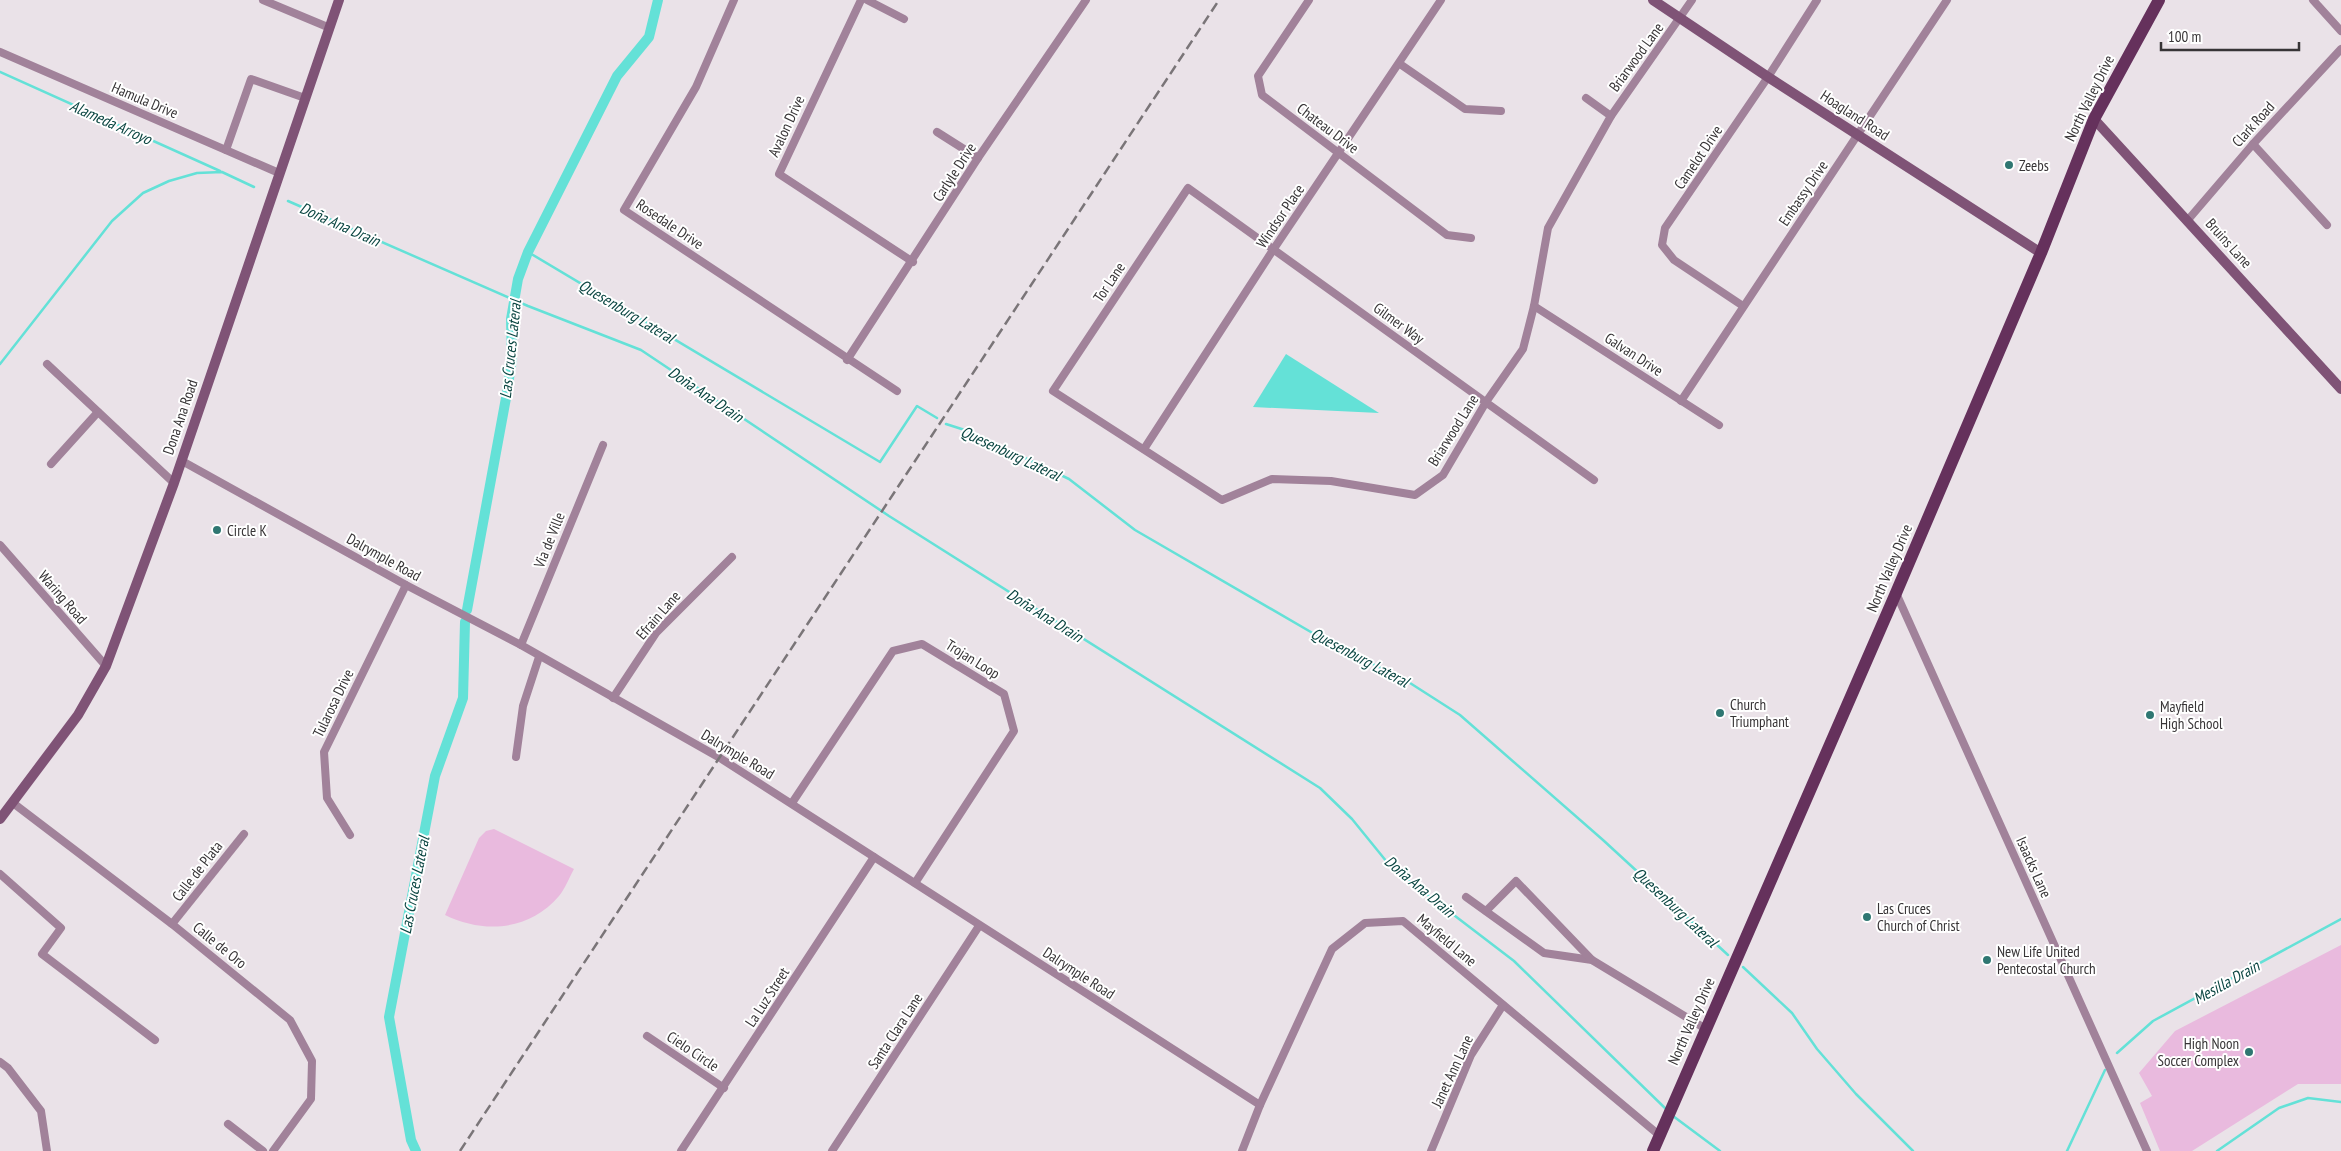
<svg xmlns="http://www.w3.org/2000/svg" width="2341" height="1151" viewBox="0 0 2341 1151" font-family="'PT Sans Narrow',sans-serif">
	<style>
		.green { fill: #e9bade }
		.water { fill: #64e1d7 }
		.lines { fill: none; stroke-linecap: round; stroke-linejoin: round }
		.stream { stroke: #64e1d7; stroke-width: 2.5 }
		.canal { stroke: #64e1d7; stroke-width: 10 }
		.street { stroke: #a1829a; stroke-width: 8 }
		.secondary { stroke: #7f5376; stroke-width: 10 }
		.primary { stroke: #65315c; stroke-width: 12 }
		.rail { stroke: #7a7578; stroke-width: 2.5; stroke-dasharray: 10 5; stroke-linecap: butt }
		.poi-dot { fill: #2f7772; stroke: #fff; stroke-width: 2 }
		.labels { text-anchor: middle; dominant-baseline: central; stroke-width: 4; stroke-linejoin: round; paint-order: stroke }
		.street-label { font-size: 15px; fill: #373436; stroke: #fff }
		.poi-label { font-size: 15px; fill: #373436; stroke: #fff; text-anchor: start }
		.water-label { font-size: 16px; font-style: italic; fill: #0b4642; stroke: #fff }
	</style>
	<rect width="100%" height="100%" fill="#eae2e8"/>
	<g class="green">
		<path d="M 494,829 L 574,869 C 569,878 565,889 559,896 C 529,931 484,934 445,915 L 479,838 L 486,831 Z"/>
		<polygon points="2341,945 2341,1084 2298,1084 2192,1151 2160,1151 2140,1103 2152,1096 2139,1073 2175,1031"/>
	</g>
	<polygon class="water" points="1286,354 1379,413 1253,407"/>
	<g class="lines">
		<g class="stream">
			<polyline points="0,72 220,171"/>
			<polyline points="288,201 528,306 641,350 889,516 1320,788 1352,819 1391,867 1514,961 1667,1110"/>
			<polyline points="528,252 880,462 917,406 937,418"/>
			<polyline points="0,364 112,221 143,193 169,181 197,173 222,172 254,187"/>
			<polyline points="946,424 971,432 1069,479 1135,530 1316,635 1410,683 1460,715 1603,840 1728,955"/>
			<polyline points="1743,967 1792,1013 1817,1049 1856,1094 1913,1151"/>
			<polyline points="2117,1053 2153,1021 2341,919"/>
			<polyline points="1673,1116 1720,1151"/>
			<polyline points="2067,1151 2105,1070"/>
			<polyline points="2217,1151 2279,1108 2308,1098 2341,1102"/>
		</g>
		<g class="canal">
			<polyline points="467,610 506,398 512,359 511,319 518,279 528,252 617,76 649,37 658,0"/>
			<polyline points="416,1151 411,1140 389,1017 435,776 463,698 465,622"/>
		</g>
		<g class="street">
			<polyline points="263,0 330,28"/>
			<polyline points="734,0 696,87 624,210 897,391"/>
			<polyline points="861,0 779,174 913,262"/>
			<polyline points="867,0 904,19"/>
			<polyline points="1309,0 1258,76 1262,95 1447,235 1471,238"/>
			<polyline points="2313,0 2341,31"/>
			<polyline points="0,52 279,173"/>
			<polyline points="1400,64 1465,109 1501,111"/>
			<polyline points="1586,98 1611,116"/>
			<polyline points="937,132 978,158"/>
			<polyline points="2253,144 2327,225"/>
			<polyline points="226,150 251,79 305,98"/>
			<polyline points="2187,221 2253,144 2341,49"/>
			<polyline points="1534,306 1719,425"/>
			<polyline points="1743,306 1674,260 1662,245 1665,228 1768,77 1817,0"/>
			<polyline points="847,360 978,158 1086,0"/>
			<polyline points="47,364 174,483"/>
			<polyline points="1681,401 1947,0"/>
			<polyline points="1144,449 1273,250 1441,0"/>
			<polyline points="182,461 406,585 521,645 720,758 1260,1105"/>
			<polyline points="51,464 98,412"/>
			<polyline points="1594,480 1188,188 1053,391 1222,500 1272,479 1331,481 1415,495 1443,475 1486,402 1523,349 1534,306 1548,228 1611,116 1692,0"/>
			<polyline points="0,545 106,666"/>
			<polyline points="1896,593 2147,1151"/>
			<polyline points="521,645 603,445"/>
			<polyline points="613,698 656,633 732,557"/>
			<polyline points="516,757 523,706 539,657"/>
			<polyline points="13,803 172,924 290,1020 312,1061 311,1099 273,1151"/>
			<polyline points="792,803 893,651 922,644 1004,694 1014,731 915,883"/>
			<polyline points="350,835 327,798 324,752 406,585"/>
			<polyline points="0,874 61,928 42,954 155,1040"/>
			<polyline points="1466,897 1544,953 1592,960 1706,1029"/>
			<polyline points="1486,911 1516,881 1592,960"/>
			<polyline points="172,924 244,834"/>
			<polyline points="647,1036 724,1088"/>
			<polyline points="0,1062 8,1068 41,1111 47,1151"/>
			<polyline points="228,1124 263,1151"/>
			<polyline points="681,1151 874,857"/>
			<polyline points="832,1151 979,926"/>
			<polyline points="1242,1151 1260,1105 1332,949 1365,923 1403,921 1659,1135"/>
			<polyline points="1431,1151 1471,1055 1503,1005"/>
		</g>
		<g class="secondary">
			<polyline points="1653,0 1768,77 2041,253"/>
			<polyline points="2094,119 2341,389"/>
			<polyline points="0,819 78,715 106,666 174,483 339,0"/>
		</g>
		<polyline class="primary" points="1653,1151 1896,593 2041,253 2094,119 2159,0"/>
		<polyline class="rail" points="460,1151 1219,0"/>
	</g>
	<g class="poi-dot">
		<circle cx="2009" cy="165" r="5"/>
		<circle cx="217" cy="530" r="5"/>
		<circle cx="1720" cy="713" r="5"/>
		<circle cx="2150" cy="715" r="5"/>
		<circle cx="1867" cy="917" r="5"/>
		<circle cx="1987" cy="960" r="5"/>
		<circle cx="2249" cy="1052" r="5"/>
	</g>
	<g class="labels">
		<g class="street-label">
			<text transform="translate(1636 57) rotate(-54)">Briarwood Lane</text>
			<text transform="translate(2089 98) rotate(-64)">North Valley Drive</text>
			<text transform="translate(145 100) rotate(23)">Hamula Drive</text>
			<text transform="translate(1855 115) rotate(33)">Hoagland Road</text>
			<text transform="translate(2253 124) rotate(-48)">Clark Road</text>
			<text transform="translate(786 126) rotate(-65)">Avalon Drive</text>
			<text transform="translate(1328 128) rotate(37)">Chateau Drive</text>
			<text transform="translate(1698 157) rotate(-56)">Camelot Drive</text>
			<text transform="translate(954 172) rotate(-57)">Carlyle Drive</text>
			<text transform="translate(1803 193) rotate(-56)">Embassy Drive</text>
			<text transform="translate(1280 216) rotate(-56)">Windsor Place</text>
			<text transform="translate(670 224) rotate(34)">Rosedale Drive</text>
			<text transform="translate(2229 243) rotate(48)">Bruins Lane</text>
			<text transform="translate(1109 282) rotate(-56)">Tor Lane</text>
			<text transform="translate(1399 323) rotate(36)">Gilmer Way</text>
			<text transform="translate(1634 354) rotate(33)">Galvan Drive</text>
			<text transform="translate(180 417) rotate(-71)">Dona Ana Road</text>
			<text transform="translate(1453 430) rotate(-58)">Briarwood Lane</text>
			<text transform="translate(549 540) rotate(-68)">Via de Ville</text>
			<text transform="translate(384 557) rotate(29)">Dalrymple Road</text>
			<text transform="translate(1889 568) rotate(-67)">North Valley Drive</text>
			<text transform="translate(63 597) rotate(49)">Waring Road</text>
			<text transform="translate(658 615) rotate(-49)">Efrain Lane</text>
			<text transform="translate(973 659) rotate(32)">Trojan Loop</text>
			<text transform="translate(333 703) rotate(-64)">Tularosa Drive</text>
			<text transform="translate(738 754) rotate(31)">Dalrymple Road</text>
			<text transform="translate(2034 867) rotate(66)">Isaacks Lane</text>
			<text transform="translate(197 871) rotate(-52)">Calle de Plata</text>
			<text transform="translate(1447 940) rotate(40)">Mayfield Lane</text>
			<text transform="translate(220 945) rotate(39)">Calle de Oro</text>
			<text transform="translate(1079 973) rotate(33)">Dalrymple Road</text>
			<text transform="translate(767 997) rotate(-57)">La Luz Street</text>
			<text transform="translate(1691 1021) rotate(-66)">North Valley Drive</text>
			<text transform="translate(895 1031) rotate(-57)">Santa Clara Lane</text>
			<text transform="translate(693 1051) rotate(34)">Cielo Circle</text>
			<text transform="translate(1452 1071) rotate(-65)">Janet Ann Lane</text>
		</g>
		<g class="poi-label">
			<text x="2019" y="165">Zeebs</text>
			<text x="227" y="530">Circle K</text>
			<text x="1730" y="704">Church<tspan x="1730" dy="17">Triumphant</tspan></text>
			<text x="2160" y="706">Mayfield<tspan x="2160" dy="17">High School</tspan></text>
			<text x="1877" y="908">Las Cruces<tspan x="1877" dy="17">Church of Christ</tspan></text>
			<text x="1997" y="951">New Life United<tspan x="1997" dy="17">Pentecostal Church</tspan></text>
			<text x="2239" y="1043" text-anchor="end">High Noon<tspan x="2239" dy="17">Soccer Complex</tspan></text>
		</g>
		<g class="water-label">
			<text transform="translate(111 122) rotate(24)">Alameda Arroyo</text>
			<text transform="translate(340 224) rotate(24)">Doña Ana Drain</text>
			<text transform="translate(627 311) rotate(31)">Quesenburg Lateral</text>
			<text transform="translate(510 349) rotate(-84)">Las Cruces Lateral</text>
			<text transform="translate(706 394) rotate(34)">Doña Ana Drain</text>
			<text transform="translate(1011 453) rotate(25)">Quesenburg Lateral</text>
			<text transform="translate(1045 615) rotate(32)">Doña Ana Drain</text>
			<text transform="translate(1360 657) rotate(28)">Quesenburg Lateral</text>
			<text transform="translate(414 885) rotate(-79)">Las Cruces Lateral</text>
			<text transform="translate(1420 886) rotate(40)">Doña Ana Drain</text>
			<text transform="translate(1676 907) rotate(43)">Quesenburg Lateral</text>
			<text transform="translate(2226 982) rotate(-29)">Mesilla Drain</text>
		</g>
	</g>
	<path d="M2161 42v8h138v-8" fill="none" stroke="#373436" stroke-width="2.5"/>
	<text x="2168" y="42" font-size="15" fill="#373436" stroke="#ffffff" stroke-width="4" paint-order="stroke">100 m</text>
</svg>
